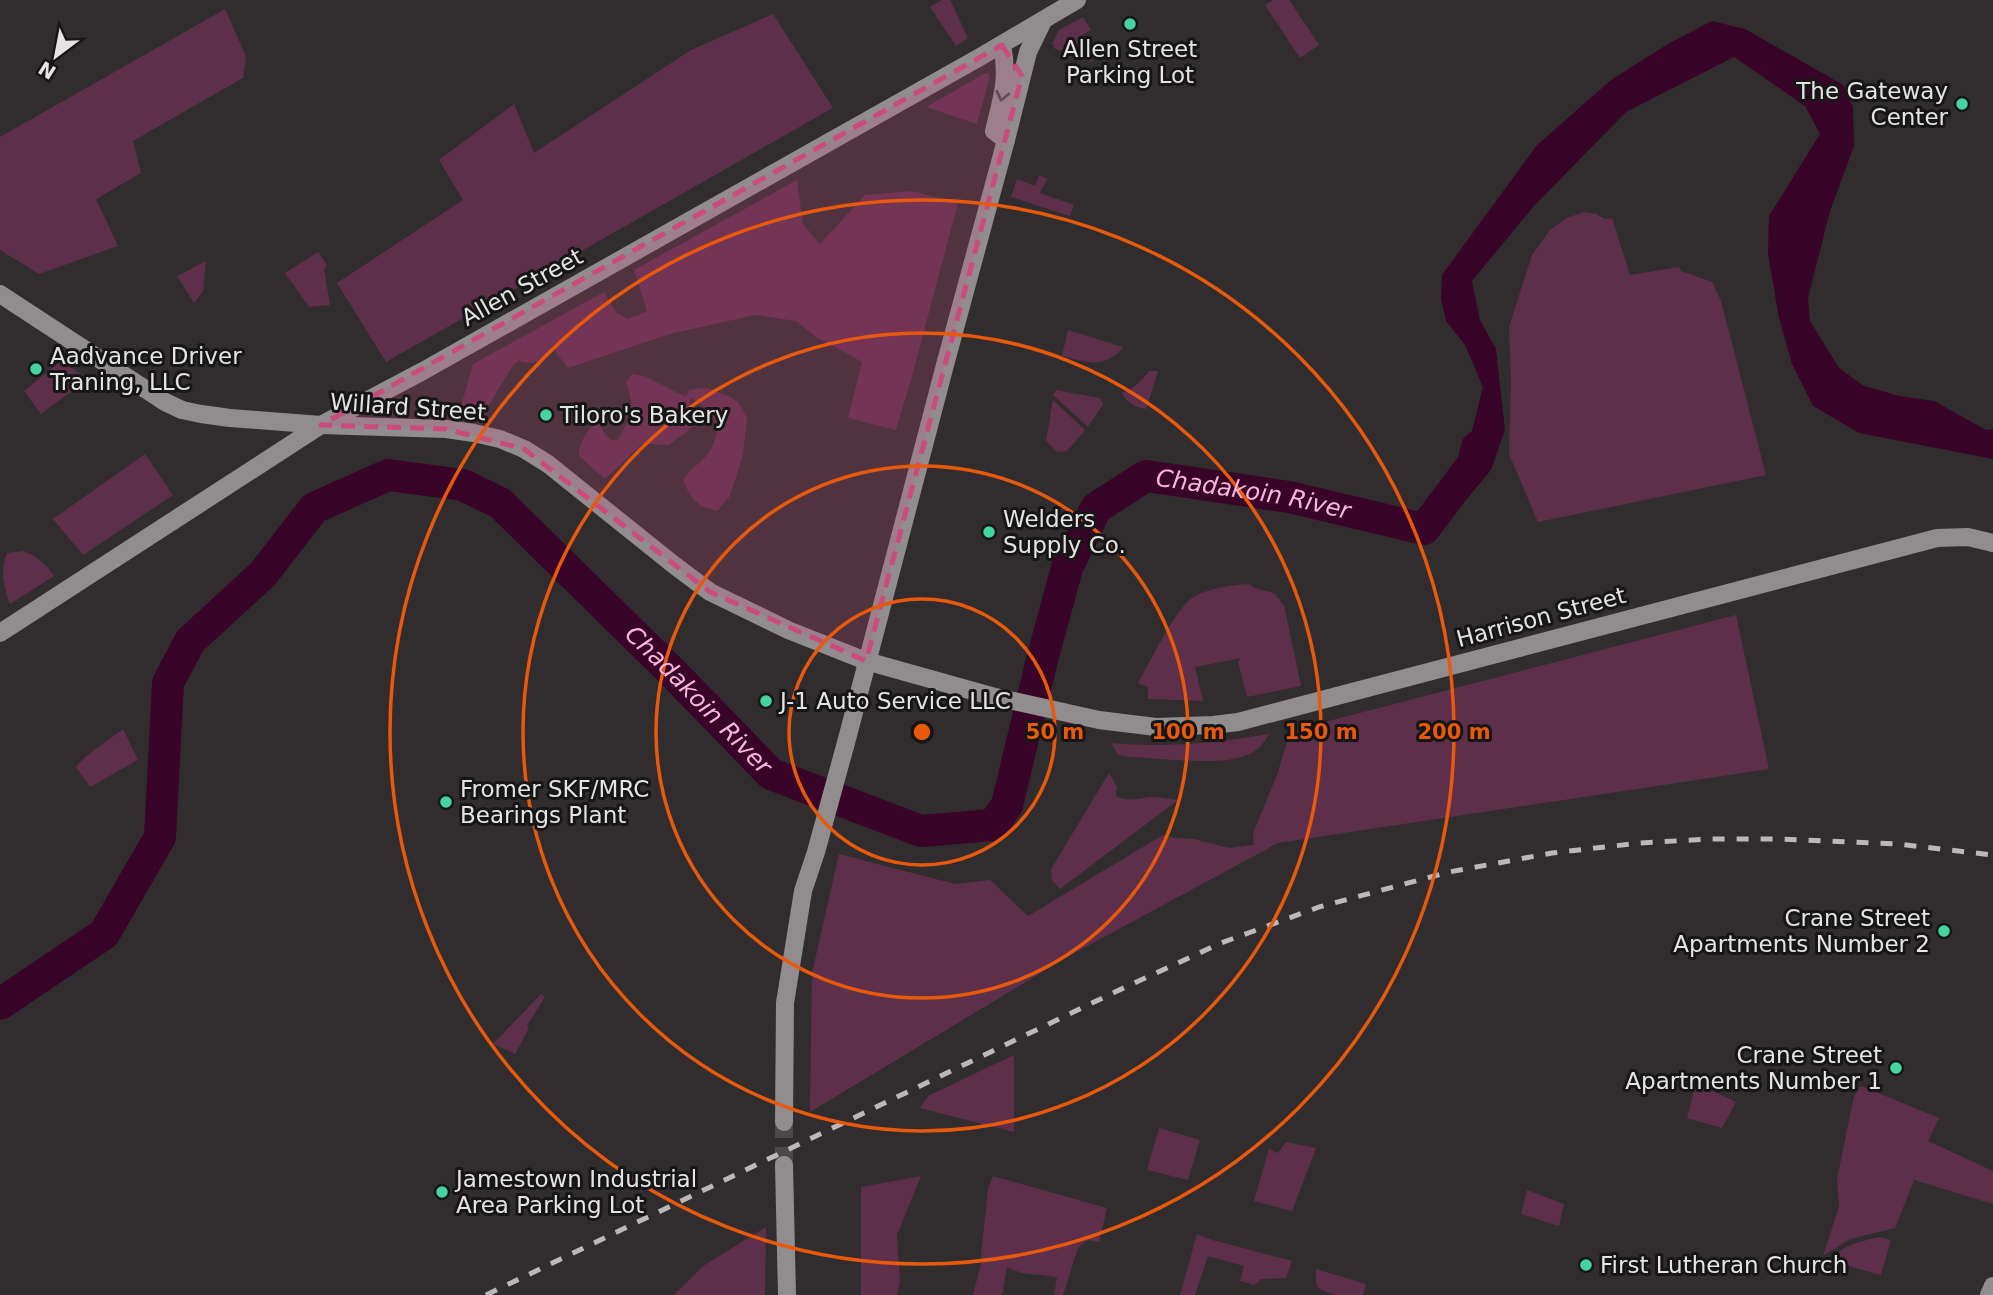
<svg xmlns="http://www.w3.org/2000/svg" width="1993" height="1295" viewBox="0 0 1993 1295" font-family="'DejaVu Sans',sans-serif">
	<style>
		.green { fill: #5e2f4b }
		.water { fill: #380427 }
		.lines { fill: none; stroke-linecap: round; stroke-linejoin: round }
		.river { stroke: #380427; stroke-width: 32 }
		.secondary-tunnel { stroke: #4c484a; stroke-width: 18; stroke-dasharray: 18 9; stroke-linecap: butt }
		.secondary { stroke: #918d8f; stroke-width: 18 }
		.rail { stroke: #bcb8ba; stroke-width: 5; stroke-dasharray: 12 12; stroke-linecap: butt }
		.oneway { stroke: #4e4c4d }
		.marked { fill: #cb4b7d; fill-opacity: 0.2; stroke: #cb4b7d; stroke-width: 5; stroke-dasharray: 14 9; stroke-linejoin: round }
		.ring { fill: none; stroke: #e8590c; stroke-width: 3.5 }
		.poi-dot { fill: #44d49f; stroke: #171617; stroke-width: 2.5 }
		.labels { text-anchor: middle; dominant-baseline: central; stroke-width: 6; stroke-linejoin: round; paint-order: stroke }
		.poi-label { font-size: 23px; fill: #e6e3e4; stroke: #171617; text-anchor: start }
		.street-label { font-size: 23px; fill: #e6e3e4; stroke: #171617 }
		.water-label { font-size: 24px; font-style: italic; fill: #fcb6dd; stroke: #171617 }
		.centre { fill: #e8590c; stroke: #171617; stroke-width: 3.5 }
		.ring-label { font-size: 21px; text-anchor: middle; font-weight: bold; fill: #e8590c; stroke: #171617; stroke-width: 6; stroke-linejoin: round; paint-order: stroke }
	</style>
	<rect width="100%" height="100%" fill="#312d2f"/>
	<g class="green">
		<polygon points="942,0 950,0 968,38 956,46 930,7"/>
		<polygon points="1273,0 1289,0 1319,45 1300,58 1265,5"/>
		<polygon points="225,9 246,57 243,78 133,141 141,173 96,199 118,246 39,274 0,250 0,137"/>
		<polygon points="773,14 833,108 386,362 337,283 463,200 439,160 514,104 534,153 691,50"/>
		<polygon points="1083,17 1091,30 1080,36 1093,58 1092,62 1053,48 1055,46 1052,44 1059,30"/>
		<polygon points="988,73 990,76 977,124 926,107 984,74"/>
		<polygon points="1039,175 1047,179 1040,193 1074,205 1070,216 1011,197 1017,179 1035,186"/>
		<polygon points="797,180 803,224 820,244 865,195 912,191 958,203 911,380 896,430 848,418 862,362 816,337 796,321 755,315 670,334 568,368 554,350 534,363 521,362 520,360 513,365 483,415 461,406 473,364 604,292 616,312 628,319 647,311 634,270"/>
		<polygon points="1583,212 1596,214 1605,219 1612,218 1630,275 1679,267 1681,271 1712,282 1721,301 1766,475 1538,522 1509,454 1511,382 1509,327 1532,255 1550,230 1565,219"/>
		<polygon points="318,252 327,265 324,269 330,305 309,307 285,273"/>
		<polygon points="206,261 203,291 194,303 177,276"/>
		<path d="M 1068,330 L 1123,347 C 1105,370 1086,362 1062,356 Z"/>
		<polygon points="61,361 88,379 41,414 24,391"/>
		<path d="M 1149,371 L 1158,371 L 1146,409 C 1136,407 1126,403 1122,393 C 1134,389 1141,381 1149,371 Z"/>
		<path d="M 632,374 L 644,376 L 686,397 L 689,390 L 702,388 L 711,389 L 728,396 L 738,402 L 747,418 L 743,455 L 730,496 L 717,511 C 696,506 691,499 683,480 C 691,467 698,466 706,456 C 726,429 716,412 690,398 L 690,406 L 687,411 L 693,420 L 694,426 L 669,445 L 642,444 L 605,479 L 579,456 C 578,445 588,427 598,422 L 605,434 L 611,440 L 618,440 C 631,413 636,412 626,382 Z"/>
		<polygon points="1056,390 1100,398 1103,404 1088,427 1053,395"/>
		<polygon points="1053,400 1085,430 1067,451 1057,452 1046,441"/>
		<polygon points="145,454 173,495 83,555 53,519"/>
		<path d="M 23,551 C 36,556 47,564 54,576 L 10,604 C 3,586 0,570 7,553 Z"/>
		<path d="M 1248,584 L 1255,588 L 1274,593 L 1284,605 L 1301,686 L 1247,697 L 1238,662 L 1241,658 L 1195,667 L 1203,701 L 1148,699 L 1148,687 L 1138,683 C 1149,664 1177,605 1195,596 C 1210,588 1231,585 1248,584 Z"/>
		<polygon points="1736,615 1769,769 1278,843 1069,956 810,1112 812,973 839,854 955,884 990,880 1028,916 1163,835 1175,838 1194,839 1229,848 1254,845 1253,838 1254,831 1277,775 1289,735 1298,729"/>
		<polygon points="123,729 138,760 90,787 76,767 85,757"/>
		<path d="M 1269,734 C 1264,744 1256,752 1245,756 C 1218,766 1159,758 1129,757 L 1118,755 L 1111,743 C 1165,748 1216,743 1269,734 Z"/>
		<path d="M 1109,773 L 1117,787 L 1116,796 C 1128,803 1142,797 1155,797 C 1163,798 1170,799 1178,800 L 1060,889 L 1052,880 L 1051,869 Z"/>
		<polygon points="541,994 545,997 527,1026 529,1028 515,1054 493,1044"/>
		<polygon points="1014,1055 1014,1132 920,1108 928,1096"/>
		<polygon points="1696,1083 1736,1102 1722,1128 1687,1118"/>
		<polygon points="1861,1086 1939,1118 1928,1141 1993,1171 1993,1204 1914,1180 1895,1228 1850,1239 1823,1256 1839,1207 1837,1179 1854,1096"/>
		<polygon points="1159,1128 1200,1140 1188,1180 1147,1170"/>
		<polygon points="1286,1142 1316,1148 1292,1211 1254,1201 1269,1149 1278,1153"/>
		<polygon points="921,1176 897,1235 900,1282 897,1295 861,1295 861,1187"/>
		<polygon points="993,1176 1107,1208 1099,1242 1088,1240 1078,1248 1063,1295 1054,1295 1057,1277 1021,1273 1007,1267 1002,1295 973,1295 982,1260 981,1256 988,1189"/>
		<polygon points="1527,1190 1564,1204 1559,1226 1521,1214"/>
		<polygon points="766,1227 765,1295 674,1295 703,1266"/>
		<polygon points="1197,1234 1212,1240 1292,1261 1286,1278 1261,1279 1254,1285 1240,1281 1244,1266 1208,1256 1195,1295 1180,1295"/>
		<path d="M 1879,1237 L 1891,1240 L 1881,1275 L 1831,1261 C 1842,1244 1861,1242 1879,1237 Z"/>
		<polygon points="1316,1269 1366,1284 1363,1295 1335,1295 1318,1288 1316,1281"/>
	</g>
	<polygon class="water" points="1712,21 1745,29 1843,85 1853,107 1854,146 1830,211 1808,298 1810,321 1839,368 1864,386 1900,396 1934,401 1986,430 1993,429 1993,459 1859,433 1813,406 1792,364 1779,318 1768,254 1769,216 1820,134 1805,106 1734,57 1626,112 1533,207 1472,281 1480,320 1496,349 1505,430 1491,470 1450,519 1483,387 1465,345 1446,321 1441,299 1442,275 1537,145 1611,80 1668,44"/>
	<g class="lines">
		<path class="river" id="s1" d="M 0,1004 L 104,934 L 160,837 L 168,683 L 190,641 L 263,574 L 314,508 L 388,475 L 463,485 L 500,503 L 674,674 L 771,774 L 921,831 L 993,825 L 1007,805 L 1043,656 L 1067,568 L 1096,508 L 1146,476 L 1289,497 L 1424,529 L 1473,464 L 1477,447"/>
		<polyline class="secondary-tunnel" points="784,1165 784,1122"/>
		<g class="secondary">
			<path d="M 1002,45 C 1009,80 1002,97 994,131 L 1006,140"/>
			<polyline points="0,294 165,402 182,410 201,414 230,418 321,425 446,429 474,433 500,439 524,449 548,464 674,565 710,592 788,630 866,661 991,696 1099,720 1156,727 1213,725 1238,722 1937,538 1968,537 1993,543"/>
			<polyline points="0,633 321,425 423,371 980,57 1077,0"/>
			<polyline points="784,1122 785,1003 803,891 816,852 847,739 945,365 1006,140 1028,52 1043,21"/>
			<polyline points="784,1165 787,1295"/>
			<polyline points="1989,1295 1993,1286"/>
		</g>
		<polyline class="rail" points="486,1295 1115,992 1221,943 1319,907 1449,872 1552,853 1640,843 1709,839 1781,839 1897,844 1993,855"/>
	</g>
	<defs><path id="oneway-chevron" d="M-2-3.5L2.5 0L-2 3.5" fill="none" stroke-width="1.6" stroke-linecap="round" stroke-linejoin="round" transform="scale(1.75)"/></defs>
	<use class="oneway" href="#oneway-chevron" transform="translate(1002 96) rotate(103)"/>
	<path class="marked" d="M 1002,45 L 1022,76 L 866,661 L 710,592 L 524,449 L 446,429 L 321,425 Z"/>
	<g class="ring">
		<circle cx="922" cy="732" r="133"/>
		<circle cx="922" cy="732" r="266"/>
		<circle cx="922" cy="732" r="399"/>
		<circle cx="922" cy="732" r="532"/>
	</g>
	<g class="poi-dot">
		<circle cx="1130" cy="24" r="7"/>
		<circle cx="1962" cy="104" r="7"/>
		<circle cx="36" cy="369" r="7"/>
		<circle cx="546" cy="415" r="7"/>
		<circle cx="989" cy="532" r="7"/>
		<circle cx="766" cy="701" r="7"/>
		<circle cx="446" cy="802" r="7"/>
		<circle cx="1944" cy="931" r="7"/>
		<circle cx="1896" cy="1068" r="7"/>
		<circle cx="442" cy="1192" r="7"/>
		<circle cx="1586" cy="1265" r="7"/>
	</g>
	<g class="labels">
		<g class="poi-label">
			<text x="1130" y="49" text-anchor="middle">Allen Street<tspan x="1130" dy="26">Parking Lot</tspan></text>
			<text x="1948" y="91" text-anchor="end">The Gateway<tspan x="1948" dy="26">Center</tspan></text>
			<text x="50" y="356">Aadvance Driver<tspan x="50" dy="26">Traning, LLC</tspan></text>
			<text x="560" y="415">Tiloro's Bakery</text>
			<text x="1003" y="519">Welders<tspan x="1003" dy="26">Supply Co.</tspan></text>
			<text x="780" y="701">J-1 Auto Service LLC</text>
			<text x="460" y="789">Fromer SKF/MRC<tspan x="460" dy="26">Bearings Plant</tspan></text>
			<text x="1930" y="918" text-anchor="end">Crane Street<tspan x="1930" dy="26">Apartments Number 2</tspan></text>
			<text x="1882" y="1055" text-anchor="end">Crane Street<tspan x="1882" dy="26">Apartments Number 1</tspan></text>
			<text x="456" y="1179">Jamestown Industrial<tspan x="456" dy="26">Area Parking Lot</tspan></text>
			<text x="1600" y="1265">First Lutheran Church</text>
		</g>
		<g class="street-label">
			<text transform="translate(522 287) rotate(-29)">Allen Street</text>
			<text transform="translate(408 407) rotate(4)">Willard Street</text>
			<text transform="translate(1541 617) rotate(-15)">Harrison Street</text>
		</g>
		<g class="water-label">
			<text stroke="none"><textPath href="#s1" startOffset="1939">Chadakoin River</textPath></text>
			<text stroke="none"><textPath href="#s1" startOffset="1099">Chadakoin River</textPath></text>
		</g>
	</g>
	<circle cx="922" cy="732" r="10" class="centre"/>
	<g class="ring-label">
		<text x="1055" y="739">50 m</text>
		<text x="1188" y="739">100 m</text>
		<text x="1321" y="739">150 m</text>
		<text x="1454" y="739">200 m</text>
	</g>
	<g transform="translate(56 56) rotate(212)" stroke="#171617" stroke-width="5" paint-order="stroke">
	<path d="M0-5L12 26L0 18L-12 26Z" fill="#e6e3e4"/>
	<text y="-10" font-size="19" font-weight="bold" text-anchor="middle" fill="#e6e3e4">N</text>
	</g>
</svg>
